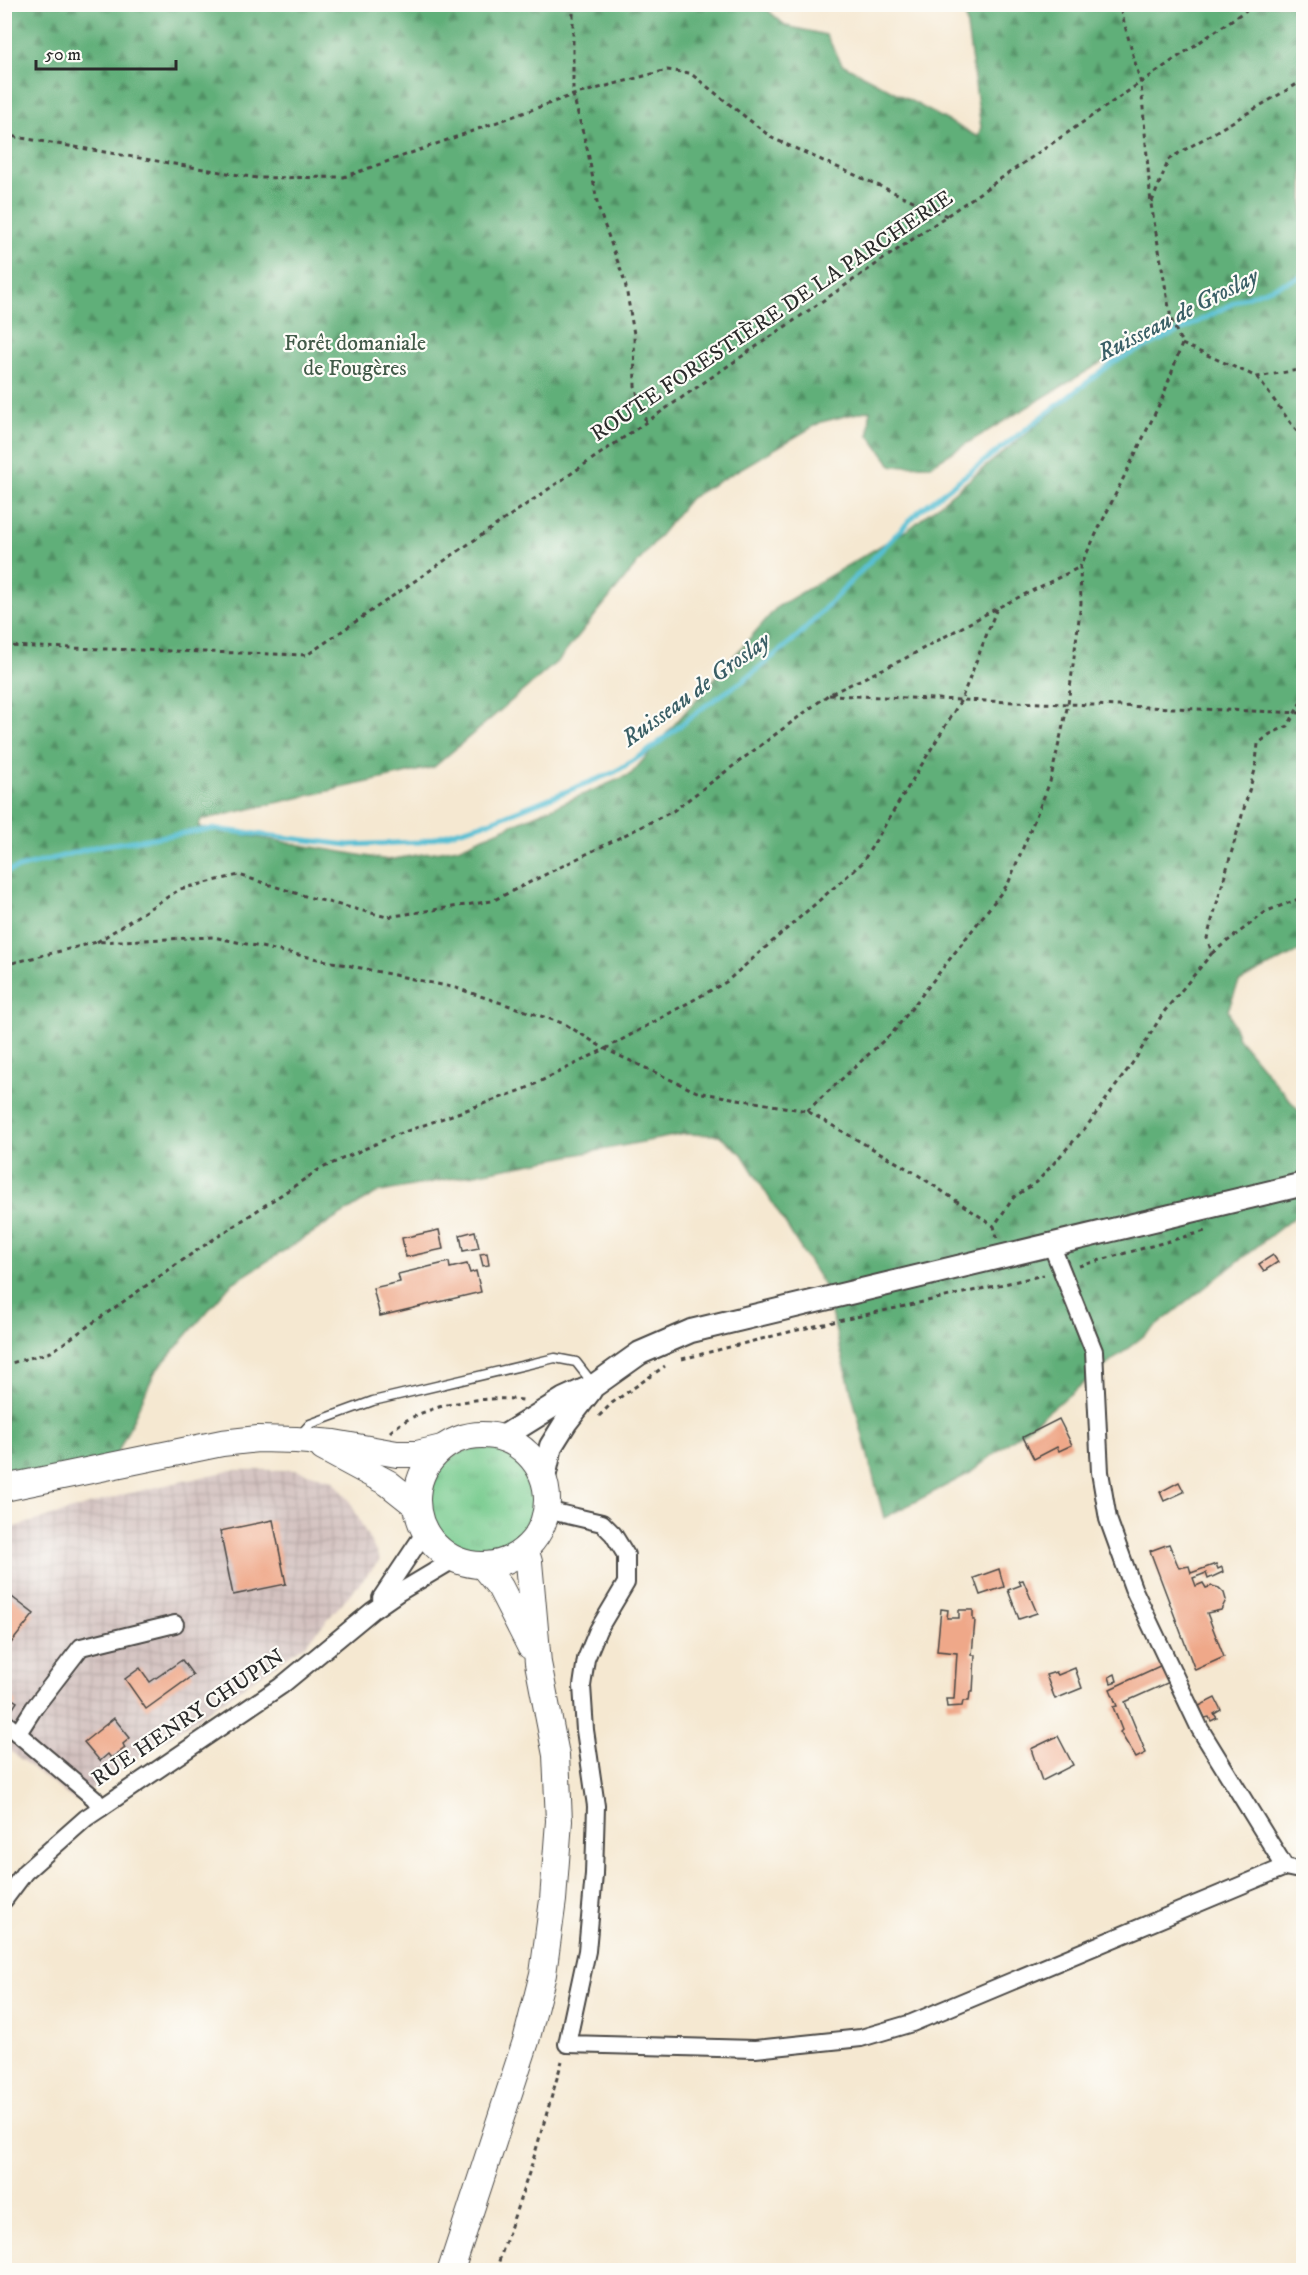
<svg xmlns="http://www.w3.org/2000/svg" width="1308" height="2275" viewBox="0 0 1308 2275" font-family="'IM FELL DW Pica',serif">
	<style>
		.industrial { fill: url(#industrial-grid) }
		.grass { fill: url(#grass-tufts); stroke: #517b5c; stroke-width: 1.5 }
		.forest { fill: url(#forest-firs); stroke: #466d52; stroke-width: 1.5; fill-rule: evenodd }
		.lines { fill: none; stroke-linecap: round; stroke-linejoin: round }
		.stream { stroke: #56bfd3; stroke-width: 5 }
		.building { fill: #efa889 }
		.lane-casing { stroke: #494744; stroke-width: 11 }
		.street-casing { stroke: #494744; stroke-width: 20 }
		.secondary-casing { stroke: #494744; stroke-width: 26 }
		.primary-casing { stroke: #494744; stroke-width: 28 }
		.path { stroke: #494744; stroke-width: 3; stroke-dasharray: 4.5 4.5; stroke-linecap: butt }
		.lane { stroke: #fff; stroke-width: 8 }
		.street { stroke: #fff; stroke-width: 16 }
		.secondary { stroke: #fff; stroke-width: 22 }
		.primary { stroke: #fff; stroke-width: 26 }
		.labels { text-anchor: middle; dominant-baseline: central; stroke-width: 4.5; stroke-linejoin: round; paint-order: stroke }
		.street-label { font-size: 22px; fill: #2b2b2b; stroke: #fdfcf7 }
		.park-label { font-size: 22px; fill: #425b49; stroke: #fdfcf7 }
		.water-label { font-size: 24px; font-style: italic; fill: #3a5f66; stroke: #fdfcf7 }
	</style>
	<defs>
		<pattern id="industrial-grid" width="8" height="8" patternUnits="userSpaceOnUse" patternTransform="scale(1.5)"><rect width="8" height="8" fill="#d1bfbd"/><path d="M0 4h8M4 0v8" fill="none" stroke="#b4a4a3"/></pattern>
		<pattern id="grass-tufts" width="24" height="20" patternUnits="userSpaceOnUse" patternTransform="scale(1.5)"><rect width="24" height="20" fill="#77cb8e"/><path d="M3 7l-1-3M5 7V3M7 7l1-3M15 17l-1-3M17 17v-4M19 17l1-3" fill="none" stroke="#67ae7b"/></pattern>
		<pattern id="forest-firs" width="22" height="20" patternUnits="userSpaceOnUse" patternTransform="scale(1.5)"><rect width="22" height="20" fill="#61af79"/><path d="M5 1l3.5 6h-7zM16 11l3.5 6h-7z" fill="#508f63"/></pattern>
	</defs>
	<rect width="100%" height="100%" fill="#fdfcf7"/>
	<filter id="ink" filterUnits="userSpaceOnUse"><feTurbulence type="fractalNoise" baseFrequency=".0167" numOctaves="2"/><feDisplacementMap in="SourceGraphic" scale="12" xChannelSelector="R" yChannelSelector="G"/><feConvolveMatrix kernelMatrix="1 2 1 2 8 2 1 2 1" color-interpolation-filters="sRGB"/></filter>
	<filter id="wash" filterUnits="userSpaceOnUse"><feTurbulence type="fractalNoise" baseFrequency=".008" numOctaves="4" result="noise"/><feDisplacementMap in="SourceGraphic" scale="24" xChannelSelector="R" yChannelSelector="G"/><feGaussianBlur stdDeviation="1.35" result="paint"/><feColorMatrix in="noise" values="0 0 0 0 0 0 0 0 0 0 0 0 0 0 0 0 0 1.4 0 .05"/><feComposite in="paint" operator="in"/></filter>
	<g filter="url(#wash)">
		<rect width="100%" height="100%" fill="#f5e8d1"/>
		<polygon class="industrial" points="233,1470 296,1470 333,1480 349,1500 380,1560 306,1644 75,1801 5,1747 4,1530 126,1494"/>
		<circle class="grass" cx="482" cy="1500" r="52"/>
		<path class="forest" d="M 5,5 L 762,5 L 786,26 L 826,35 L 842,64 L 978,137 L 981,127 L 964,5 L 1303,5 L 1303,949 L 1239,982 L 1228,1010 L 1238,1038 L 1303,1116 L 1303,1210 L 970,1473 L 884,1518 L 824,1286 L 742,1154 L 719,1135 L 684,1134 L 376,1193 L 231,1284 L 155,1372 L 108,1473 L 5,1494 ZM 1147,335 L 909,529 L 777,607 L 631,774 L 458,848 L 388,860 L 198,827 L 201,820 L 434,767 L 559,660 L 690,498 L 821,422 L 870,410 L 869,435 L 892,466 L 931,465 Z"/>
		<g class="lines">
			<polyline class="stream" points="4,872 99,846 213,829 348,845 420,842 489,822 615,772 648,751 705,706 744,680 798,636 919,511 1115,361 1186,328 1241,299 1304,276"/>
		</g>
		<g id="blocks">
			<g class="building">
				<polygon points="439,1230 443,1249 406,1257 402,1238"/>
				<polygon points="475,1231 479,1248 463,1251 460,1235"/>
				<polygon points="487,1253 489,1265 483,1266 480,1254"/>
				<polygon points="1273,1255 1278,1262 1264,1271 1259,1264"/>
				<polygon points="449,1262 450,1268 467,1264 470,1273 476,1271 481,1292 380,1316 373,1288 400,1282 398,1274"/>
				<polygon points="1059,1419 1072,1445 1059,1451 1057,1447 1034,1459 1023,1437"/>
				<polygon points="1179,1482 1184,1492 1164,1501 1160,1492"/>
				<polygon points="273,1520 286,1584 233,1595 220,1531"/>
				<polygon points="1169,1544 1179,1568 1189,1566 1191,1573 1216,1564 1218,1569 1222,1567 1223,1572 1208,1579 1206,1573 1193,1578 1196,1586 1203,1583 1206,1588 1212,1586 1219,1588 1224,1593 1226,1600 1221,1610 1207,1613 1224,1657 1195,1670 1150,1551"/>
				<polygon points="999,1569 1004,1587 980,1595 974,1578"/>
				<polygon points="1023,1580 1037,1613 1019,1619 1008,1590 1021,1585 1019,1581"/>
				<polygon points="4,1591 34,1614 4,1652"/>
				<polygon points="941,1609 948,1610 947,1618 959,1618 959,1610 973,1610 973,1620 975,1620 972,1655 975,1655 973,1692 970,1692 969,1701 963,1701 962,1706 947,1707 946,1699 954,1699 957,1653 937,1651"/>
				<polygon points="182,1660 193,1675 146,1709 125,1679 140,1668 150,1682"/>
				<polygon points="1164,1664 1172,1681 1125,1702 1146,1753 1136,1758 1120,1732 1122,1730 1113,1707 1117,1706 1110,1689"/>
				<polygon points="1075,1668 1082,1688 1055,1699 1046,1675 1056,1672 1058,1675"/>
				<polygon points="1115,1674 1117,1681 1111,1683 1109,1677"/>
				<polygon points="11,1698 17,1702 10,1713 4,1708"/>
				<polygon points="1215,1698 1221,1710 1214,1714 1217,1718 1211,1721 1209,1717 1205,1718 1199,1706"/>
				<polygon points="114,1718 130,1738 123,1744 125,1748 111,1758 108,1754 100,1761 84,1742"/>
				<polygon points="1058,1736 1073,1765 1042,1781 1031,1749"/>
			</g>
		</g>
	</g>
	<g filter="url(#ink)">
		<use href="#blocks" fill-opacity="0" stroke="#494744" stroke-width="1.5"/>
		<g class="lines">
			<defs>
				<polyline id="lane" points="300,1435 310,1424 373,1401 555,1358 576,1362 594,1385"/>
				<g id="street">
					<polyline points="1051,1244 1094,1351 1100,1472 1108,1519 1133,1588 1200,1729 1285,1867 1304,1871"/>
					<polyline points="546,1510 602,1523 613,1534 626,1555 626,1583 598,1630 586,1659 582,1686 585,1730 596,1806 594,1874 587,1951 567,2044 755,2049 861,2038 912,2023 1285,1867"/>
					<polyline points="381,1598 425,1532"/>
					<polyline points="4,1722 94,1798 101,1808 281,1686 372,1611 398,1593 455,1559"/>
					<polyline points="18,1733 34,1708 81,1647 175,1624"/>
					<polyline points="4,1900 25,1872 86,1818 101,1808"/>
				</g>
				<g id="secondary">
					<polyline points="503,1437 564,1399 595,1385 640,1353 691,1331 1304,1184"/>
					<polyline points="544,1478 551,1446 566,1422 590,1391"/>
				</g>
				<g id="primary">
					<circle cx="482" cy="1500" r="65"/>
					<polyline points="323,1448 388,1483 417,1506"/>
					<polyline points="4,1488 222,1443 258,1439 296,1440 334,1443 397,1454 417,1454 442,1448"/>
					<polyline points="482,1565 500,1587 530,1646"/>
					<polyline points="451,2270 526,2041 543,1974 553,1900 559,1821 556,1755 538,1663 529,1562 525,1549"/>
				</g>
			</defs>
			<use href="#lane" class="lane-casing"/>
			<use href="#street" class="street-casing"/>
			<use href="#secondary" class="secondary-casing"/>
			<use href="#primary" class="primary-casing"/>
			<g class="path">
				<polyline points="573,4 573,95 588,152 598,207 625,282 634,334 635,386 646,422"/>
				<polyline points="4,135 257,178 344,177 573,95 667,70 690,73 772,138 947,216"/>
				<polyline points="1152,202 1169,159 1304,80"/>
				<polyline points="1182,344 1257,377 1304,369"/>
				<polyline points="1257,377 1304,441"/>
				<polyline points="4,646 307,655 1255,4"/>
				<polyline points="829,695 1304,713"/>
				<polyline points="97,942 180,889 239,875 308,897 387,917 492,901 673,811 828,695 904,659 997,608 1080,567"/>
				<polyline points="1212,953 1267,911 1304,897"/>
				<polyline points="4,965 97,942 213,937 456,988 565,1024 605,1049 697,1092 807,1111 915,1173 994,1226"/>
				<polyline points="807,1111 894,1031 1008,884 1050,782 1068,704 1081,603 1080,567 1162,399 1182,344 1171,319 1151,204 1141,84 1119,4"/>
				<polyline points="997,1238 994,1226 1014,1197 1037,1182 1087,1126 1136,1058 1163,1013 1212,953 1207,938 1255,770 1258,744 1270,734 1288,726 1304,696"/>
				<polyline points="1079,1266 1209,1230"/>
				<polyline points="682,1359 793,1331 1044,1275"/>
				<polyline points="4,1365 51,1352 193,1253 320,1169 393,1136 525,1089 605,1049 726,982 862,863 961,700 997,608"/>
				<polyline points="599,1416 612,1403 665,1366"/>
				<path d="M 390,1432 C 421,1404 483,1395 523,1400"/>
				<polyline points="496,2270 531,2167 562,2061"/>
			</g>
			<use href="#lane" class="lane"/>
			<use href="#street" class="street"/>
			<use href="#secondary" class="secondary"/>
			<use href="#primary" class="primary"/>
		</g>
	</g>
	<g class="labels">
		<g class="street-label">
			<text transform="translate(772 316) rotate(-34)">ROUTE FORESTIÈRE DE LA PARCHERIE</text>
			<text transform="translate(188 1718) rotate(-34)">RUE HENRY CHUPIN</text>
		</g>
		<g class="park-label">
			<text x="355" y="343">Forêt domaniale<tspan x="355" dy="25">de Fougères</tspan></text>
		</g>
		<g class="water-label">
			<text transform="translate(1178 315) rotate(-27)">Ruisseau de Groslay</text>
			<text transform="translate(696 690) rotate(-36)">Ruisseau de Groslay</text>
		</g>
	</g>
	<rect width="1308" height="2275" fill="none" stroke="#fdfcf7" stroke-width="24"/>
	<path d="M36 60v9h140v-9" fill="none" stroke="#2b2b2b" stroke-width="3"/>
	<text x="45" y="60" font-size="18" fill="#2b2b2b" stroke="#fdfcf7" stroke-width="4.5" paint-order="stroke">50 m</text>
</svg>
